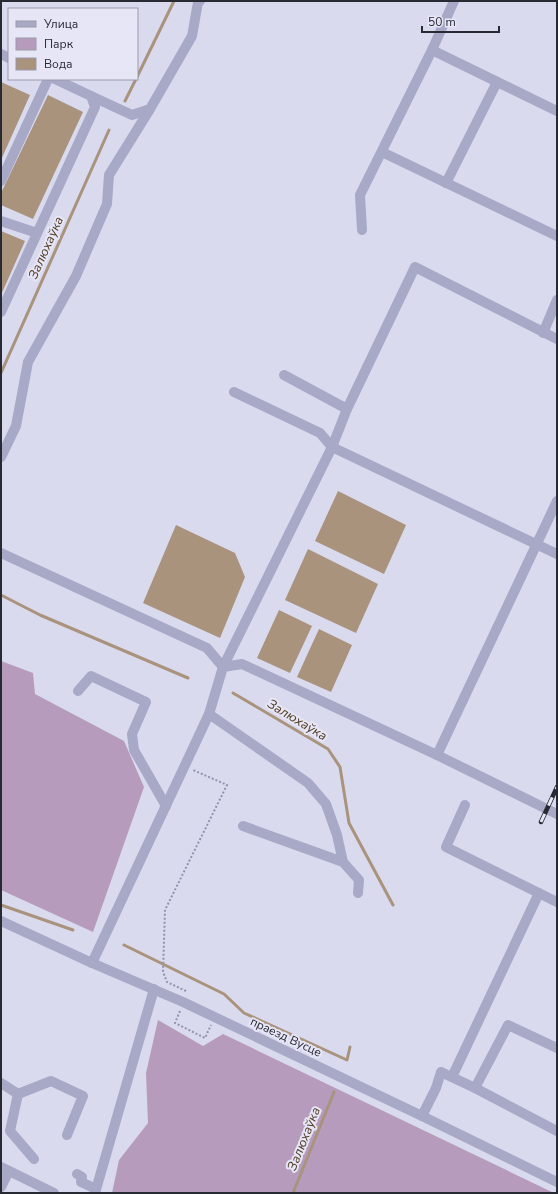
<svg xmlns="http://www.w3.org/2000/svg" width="558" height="1194" viewBox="0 0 558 1194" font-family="'Nunito Sans',sans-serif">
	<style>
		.green { fill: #b69bbc }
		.water { fill: #a9937c }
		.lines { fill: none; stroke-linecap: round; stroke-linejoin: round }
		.stream { stroke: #a9937c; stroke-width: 3 }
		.path { stroke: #9092ae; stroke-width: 2; stroke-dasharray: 2 2; stroke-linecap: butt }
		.minor { stroke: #a7a9c6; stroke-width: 10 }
		.rail-casing { stroke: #272933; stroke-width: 4.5 }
		.rail { stroke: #e6e6f7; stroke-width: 3; stroke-dasharray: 9; stroke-linecap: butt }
		.labels { text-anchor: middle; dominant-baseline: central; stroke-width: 4; stroke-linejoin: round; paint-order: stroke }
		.street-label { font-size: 12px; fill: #272933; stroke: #e6e6f7 }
		.water-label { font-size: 13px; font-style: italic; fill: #503b20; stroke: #e6e6f7 }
	</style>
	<rect width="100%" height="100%" fill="#dadaef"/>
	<g class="green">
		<polygon points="1,661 33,673 35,694 124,741 144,787 93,932 1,890"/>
		<polygon points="158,1020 203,1046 223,1034 554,1193 112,1193 119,1160 148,1123 146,1073"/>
	</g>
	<g class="water">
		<polygon points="1,82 30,95 1,160"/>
		<polygon points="48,95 83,112 33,219 1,205 1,193"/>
		<polygon points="1,231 25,241 1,295"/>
		<polygon points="338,491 406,525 384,574 315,541"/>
		<polygon points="176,525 235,553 245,577 220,638 143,603"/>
		<polygon points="308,549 378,584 356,633 285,600"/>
		<polygon points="279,610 312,626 290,673 257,658"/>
		<polygon points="319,629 352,645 331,692 297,677"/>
	</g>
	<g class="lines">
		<g class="stream">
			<polyline points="137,77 174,1"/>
			<polyline points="125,101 136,79"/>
			<polyline points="1,373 109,130"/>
			<polyline points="1,595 40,615 188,678"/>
			<polyline points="233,693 328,749 340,767 349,823 393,905"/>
			<polyline points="1,905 73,930"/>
			<polyline points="124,945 224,994 244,1013 347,1060 350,1047"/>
			<polyline points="293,1193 334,1092"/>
		</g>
		<g class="path">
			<polyline points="186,991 167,982 163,972 165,910 227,785 193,770"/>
			<polyline points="180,1011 175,1023 205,1038 211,1025"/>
		</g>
		<g class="minor">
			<polyline points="432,50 557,111"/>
			<polyline points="1,54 9,58"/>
			<polyline points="91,96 132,115 150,109 192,36 198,2 200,1"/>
			<polyline points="382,152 557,236"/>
			<polyline points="1,181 48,79"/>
			<polyline points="446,183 497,82"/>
			<polyline points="1,221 37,233"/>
			<polyline points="362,230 360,195 432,50 454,1"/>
			<polyline points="1,312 95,107 91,96 55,79"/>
			<polyline points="543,333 557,300"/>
			<polyline points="284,375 347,409"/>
			<polyline points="234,392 320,433 332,447 557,554"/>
			<polyline points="1,457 16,426 28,362 76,276 107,204 109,175 150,109"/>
			<polyline points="1,553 207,648 223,667 242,664 437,755 557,814"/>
			<polyline points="78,691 91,676 146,702 132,734 134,750 166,806"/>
			<polyline points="209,714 308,783 326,804 337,835 343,862"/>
			<polyline points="437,755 557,501"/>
			<polyline points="465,805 446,847 557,902"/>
			<polyline points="243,826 343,862 359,880 358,893"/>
			<polyline points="1,921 92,963 183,1002 422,1116 557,1182"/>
			<polyline points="92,963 209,714 223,667 332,447 347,409 415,267 557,339"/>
			<polyline points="557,1048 508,1025 475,1088 557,1131"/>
			<polyline points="452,1077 539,893"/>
			<polyline points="1,1083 18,1094 51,1081 83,1096 67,1135"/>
			<polyline points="18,1094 10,1131 34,1159"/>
			<polyline points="422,1116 436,1088 441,1072 475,1088"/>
			<polyline points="1,1167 54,1193"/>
			<polyline points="77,1174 82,1177 81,1182 96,1189"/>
			<polyline points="1,1187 9,1171"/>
			<polyline points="95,1193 154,989"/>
		</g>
		<defs>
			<polyline id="rail" points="541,822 557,787"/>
		</defs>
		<use href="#rail" class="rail-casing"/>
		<use href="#rail" class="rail"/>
	</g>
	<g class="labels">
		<g class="street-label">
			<text transform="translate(286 1037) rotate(25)">праезд Вусце</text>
		</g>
		<g class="water-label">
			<text transform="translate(46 248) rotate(-66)">Залюхаўка</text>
			<text transform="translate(297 720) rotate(31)">Залюхаўка</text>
			<text transform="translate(304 1139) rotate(-68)">Залюхаўка</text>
		</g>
	</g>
	<rect width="558" height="1194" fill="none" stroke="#272933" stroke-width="4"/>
	<rect x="8" y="8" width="130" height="72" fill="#e6e6f7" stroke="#9a9aa9"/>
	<rect x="16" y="21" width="20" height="6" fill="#a7a9c6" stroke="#9a9aa9"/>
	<text x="44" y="28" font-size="12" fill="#272933">Улица</text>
	<rect x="16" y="38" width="20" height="12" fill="#b69bbc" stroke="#9a9aa9"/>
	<text x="44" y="48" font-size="12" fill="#272933">Парк</text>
	<rect x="16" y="58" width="20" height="12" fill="#a9937c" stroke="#9a9aa9"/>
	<text x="44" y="68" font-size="12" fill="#272933">Вода</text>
	<path d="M422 26v6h77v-6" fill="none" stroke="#272933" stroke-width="2"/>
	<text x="428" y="26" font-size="12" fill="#272933" stroke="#e6e6f7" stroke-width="3" paint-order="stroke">50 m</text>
</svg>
